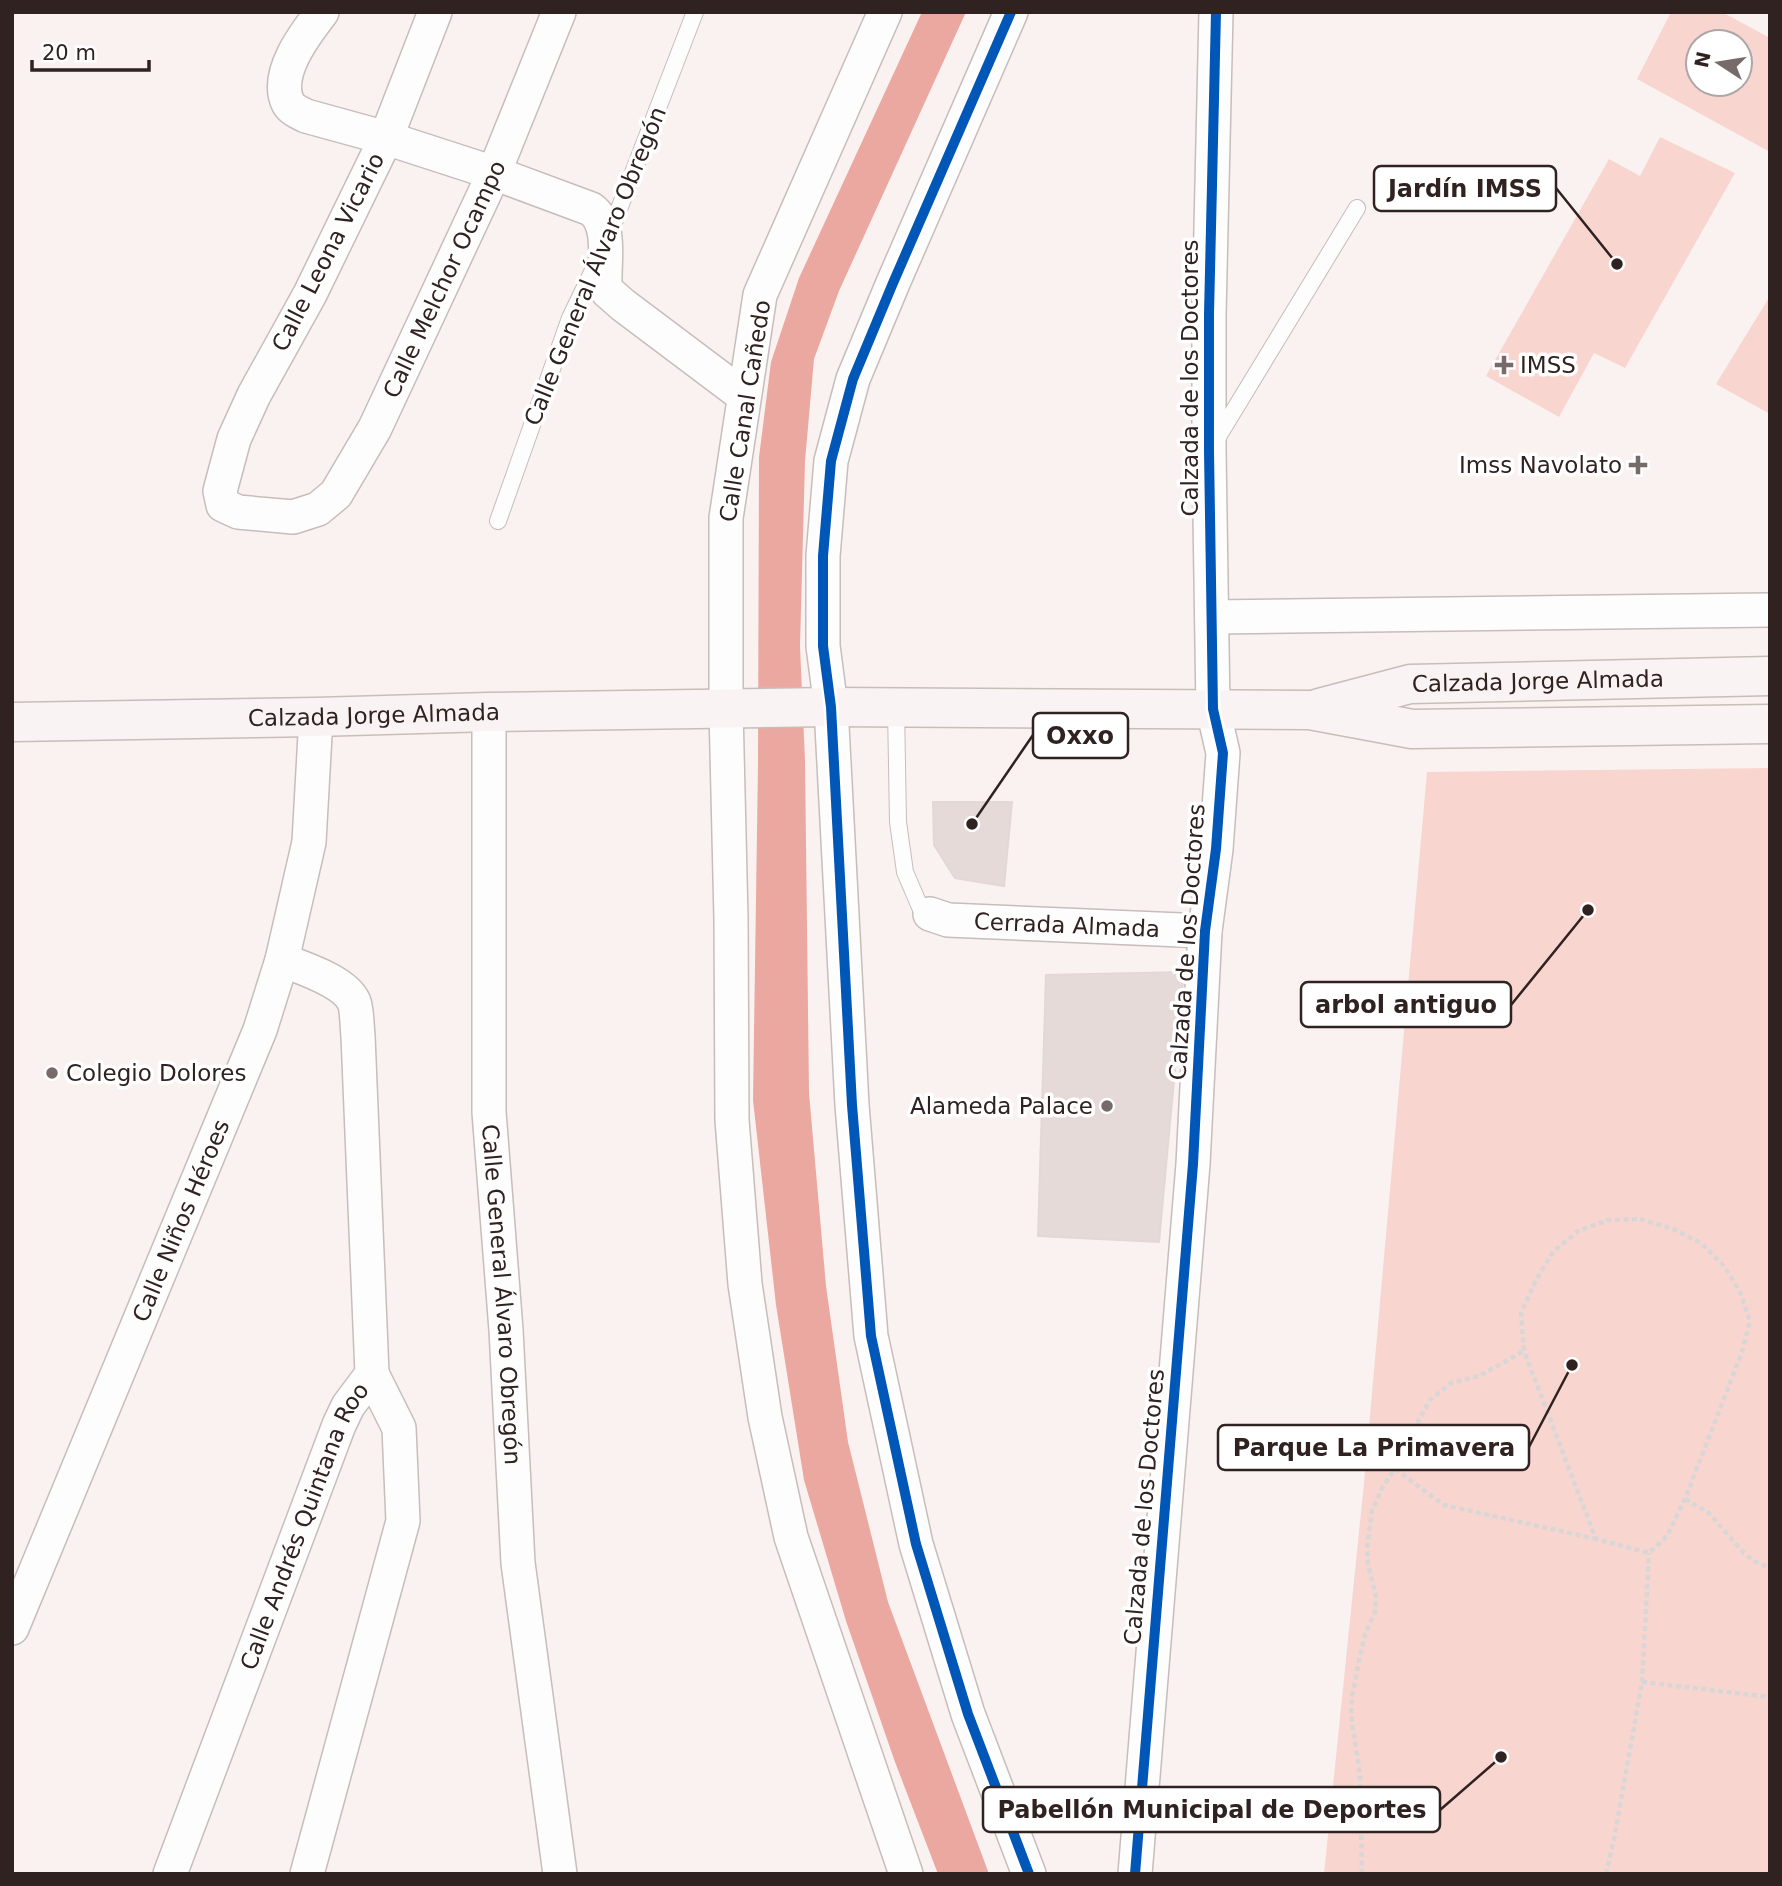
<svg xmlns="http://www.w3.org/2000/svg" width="1782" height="1886" viewBox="0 0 1782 1886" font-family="'DejaVu Sans',sans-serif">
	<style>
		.green { fill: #f9d5d0; fill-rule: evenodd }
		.water { fill: #eba8a0 }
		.building { fill: #e6dad8; stroke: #e2d8d6; stroke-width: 2 }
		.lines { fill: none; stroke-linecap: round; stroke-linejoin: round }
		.lane-casing { stroke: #c7bdbb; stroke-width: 18 }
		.street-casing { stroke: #c7bdbb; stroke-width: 36 }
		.secondary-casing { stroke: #c7bdbb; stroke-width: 41 }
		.path { stroke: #d9d6d6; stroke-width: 4.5; stroke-dasharray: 5 3.5; stroke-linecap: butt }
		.lane { stroke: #fefdfd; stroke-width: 16 }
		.street { stroke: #fefdfd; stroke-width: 33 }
		.secondary { stroke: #f9f4f3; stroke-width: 38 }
		.cycleway-casing { stroke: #fff; stroke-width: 15 }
		.cycleway { stroke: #0057b8; stroke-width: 10 }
		.poi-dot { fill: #766b69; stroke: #fff; stroke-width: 2.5 }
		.labels { text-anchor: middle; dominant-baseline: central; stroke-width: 7; stroke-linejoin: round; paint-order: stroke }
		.street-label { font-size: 23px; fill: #2f2220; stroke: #fff }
		.poi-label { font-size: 23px; fill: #2f2220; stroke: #fff; text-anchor: start }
		.leader { fill: none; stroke: #2f2220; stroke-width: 2.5 }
		.callout-dot { fill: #2f2220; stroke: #fff; stroke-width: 2.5 }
		.callout { fill: #fff; stroke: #2f2220; stroke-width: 2.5 }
		.callout-label { font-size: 24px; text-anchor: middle; font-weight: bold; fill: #2f2220 }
	</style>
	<rect width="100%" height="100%" fill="#faf2f0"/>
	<g class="green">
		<path d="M 1671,12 L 1722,12 L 1770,38 L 1770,152 L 1637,79 ZM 1698,42 L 1740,42 L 1740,84 L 1698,84 Z"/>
		<polygon points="1660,137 1735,173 1625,368 1594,353 1559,417 1486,376 1609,159 1640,176"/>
		<polygon points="1770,296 1770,414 1716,384"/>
		<polygon points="1770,768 1770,1874 1324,1874 1364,1483 1427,772"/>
	</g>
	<polygon class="water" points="922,12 966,12 839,291 814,359 805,461 800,646 805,761 809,1093 826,1286 848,1442 888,1602 989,1874 938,1874 895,1762 846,1621 804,1480 776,1305 753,1100 758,764 759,457 771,362 799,278"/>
	<g class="building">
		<polygon points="933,802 1012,802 1004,886 955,878 934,845"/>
		<polygon points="1184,972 1159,1242 1038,1236 1046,975"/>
	</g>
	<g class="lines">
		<defs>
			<g id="lane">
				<polyline points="609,235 695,12"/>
				<polyline points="1216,440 1357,208"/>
				<polyline points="498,521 570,318 597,262"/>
				<polyline points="896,708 898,822 905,872 920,907 930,914"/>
			</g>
			<g id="street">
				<path d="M 322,12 C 305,34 274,74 288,103 C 292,110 300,113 306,116 L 386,138 L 494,173 L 591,209 C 612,224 604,261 605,285 L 607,291 L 623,305 L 744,396"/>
				<path id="s1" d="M 435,12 L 386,138 L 310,294 L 254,395 L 234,439 L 220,491 L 223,505 L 238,512 L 293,517 L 318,509 L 336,494 L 375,428 L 494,173 L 559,12"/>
				<polyline points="885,12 760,295 726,518 726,709 731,919 732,1120 745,1284 765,1417 791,1537 906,1874"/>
				<polyline points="1011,12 893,283 853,379 831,461 823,556 823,646 831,707 852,1105 871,1336 916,1544 968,1714 1029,1874"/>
				<polyline points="1212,617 1770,610"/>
				<path id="s2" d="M 489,712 L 489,1112 L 506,1330 L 518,1563 L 560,1874"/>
				<path id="s3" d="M 930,914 L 948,920 L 1205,931"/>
				<path id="s4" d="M 12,1628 L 260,1030 L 282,960 L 309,842 L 316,717"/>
				<path id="s5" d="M 170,1874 L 339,1425 L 348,1406 L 372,1374 L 358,1036 C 357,1027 357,1009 354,1002 C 345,981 302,968 282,960"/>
				<polyline points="307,1874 403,1521 399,1428 372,1374"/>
				<polyline points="1135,1874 1193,1164 1205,931 1216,849 1223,753 1213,709 1209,451 1209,314 1216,12"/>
			</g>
			<g id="secondary">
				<path id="s6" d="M 1319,708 L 1410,684 L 1770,676"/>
				<path id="s7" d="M 12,722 L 316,717 L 489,712 L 831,707 L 1310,710 L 1412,729 L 1770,724"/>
			</g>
		</defs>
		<use href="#lane" class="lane-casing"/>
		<use href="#street" class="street-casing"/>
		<use href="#secondary" class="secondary-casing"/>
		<g class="path">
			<polygon points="1640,1219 1671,1228 1701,1243 1724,1266 1740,1292 1750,1321 1742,1352 1685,1499 1667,1536 1649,1553 1596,1539 1524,1351 1521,1313 1536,1280 1553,1252 1578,1231 1608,1220"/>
			<polyline points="1395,1469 1444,1505 1596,1539"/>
			<polyline points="1685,1499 1709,1513 1742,1551 1754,1561 1770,1568"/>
			<polyline points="1642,1682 1649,1553"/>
			<polyline points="1362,1874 1360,1775 1351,1716 1352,1697 1360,1656 1365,1634 1375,1612 1376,1597 1368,1564 1367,1548 1372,1511 1382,1488 1395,1469 1400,1454 1430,1400 1451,1383 1479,1376 1524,1351"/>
			<polyline points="1606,1874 1614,1839 1642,1682 1770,1697"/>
		</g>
		<use href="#lane" class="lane"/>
		<use href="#street" class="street"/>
		<use href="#secondary" class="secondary"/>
		<defs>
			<g id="cycleway">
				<polyline points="1011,12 893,283 853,379 831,461 823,556 823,646 831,707 852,1105 871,1336 916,1544 968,1714 1029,1874"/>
				<polyline points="1135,1874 1193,1164 1205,931 1216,849 1223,753 1213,709 1209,451 1209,314 1216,12"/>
			</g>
		</defs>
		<use href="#cycleway" class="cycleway-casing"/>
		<use href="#cycleway" class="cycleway"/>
	</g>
	<g class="poi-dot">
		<path d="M1500.5 354.5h7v7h7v7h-7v7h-7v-7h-7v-7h7z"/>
		<path d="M1634.5 454.5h7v7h7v7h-7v7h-7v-7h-7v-7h7z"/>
		<circle cx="52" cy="1073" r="7"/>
		<circle cx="1107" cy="1106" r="7"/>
	</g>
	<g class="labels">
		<g class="street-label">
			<text transform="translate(328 252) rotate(-63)">Calle Leona Vicario</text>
			<text transform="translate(595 266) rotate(-68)">Calle General Álvaro Obregón</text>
			<text stroke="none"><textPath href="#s1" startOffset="903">Calle Melchor Ocampo</textPath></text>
			<text transform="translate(1190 378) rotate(-90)">Calzada de los Doctores</text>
			<text transform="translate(745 411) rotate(-81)">Calle Canal Cañedo</text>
			<text stroke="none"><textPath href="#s6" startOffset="222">Calzada Jorge Almada</textPath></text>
			<text stroke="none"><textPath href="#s7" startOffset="362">Calzada Jorge Almada</textPath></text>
			<text stroke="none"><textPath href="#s3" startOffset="138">Cerrada Almada</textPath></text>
			<text transform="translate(1187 942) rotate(-86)">Calzada de los Doctores</text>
			<text stroke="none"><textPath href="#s4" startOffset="441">Calle Niños Héroes</textPath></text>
			<text stroke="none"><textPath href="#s2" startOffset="583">Calle General Álvaro Obregón</textPath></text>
			<text transform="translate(1144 1507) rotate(-85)">Calzada de los Doctores</text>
			<text stroke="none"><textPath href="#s5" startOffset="373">Calle Andrés Quintana Roo</textPath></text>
		</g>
		<g class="poi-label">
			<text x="1520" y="365">IMSS</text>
			<text x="1622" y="465" text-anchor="end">Imss Navolato</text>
			<text x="66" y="1073">Colegio Dolores</text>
			<text x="1093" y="1106" text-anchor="end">Alameda Palace</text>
		</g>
	</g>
	<path class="leader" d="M1617 264L1556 188M972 824L1033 735M1588 910L1511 1005M1572 1365L1529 1447M1501 1757L1440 1810"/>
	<g class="callout-dot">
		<circle cx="1617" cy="264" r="7"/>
		<circle cx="972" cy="824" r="7"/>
		<circle cx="1588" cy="910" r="7"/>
		<circle cx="1572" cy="1365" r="7"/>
		<circle cx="1501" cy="1757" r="7"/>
	</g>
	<g class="callout">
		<rect x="1374" y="166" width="182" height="45" rx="7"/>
		<rect x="1033" y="713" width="95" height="45" rx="7"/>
		<rect x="1301" y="982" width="210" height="45" rx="7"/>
		<rect x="1218" y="1425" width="311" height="45" rx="7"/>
		<rect x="983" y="1787" width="457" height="45" rx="7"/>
	</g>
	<g class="callout-label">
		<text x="1465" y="197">Jardín IMSS</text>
		<text x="1080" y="744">Oxxo</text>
		<text x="1406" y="1013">arbol antiguo</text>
		<text x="1374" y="1456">Parque La Primavera</text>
		<text x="1212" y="1818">Pabellón Municipal de Deportes</text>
	</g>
	<rect width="1782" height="1886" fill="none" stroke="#2f2220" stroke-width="28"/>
	<g transform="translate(1719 63) rotate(282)"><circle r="33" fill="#ffffff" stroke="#aca7a6" stroke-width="2"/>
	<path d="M0-5L12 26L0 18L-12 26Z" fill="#766b69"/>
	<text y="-10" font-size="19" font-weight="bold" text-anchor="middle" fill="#2f2220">N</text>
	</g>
	<path d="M32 60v10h117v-10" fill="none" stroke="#2f2220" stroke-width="3.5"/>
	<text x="42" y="60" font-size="21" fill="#2f2220" stroke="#ffffff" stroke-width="5" paint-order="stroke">20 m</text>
</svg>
